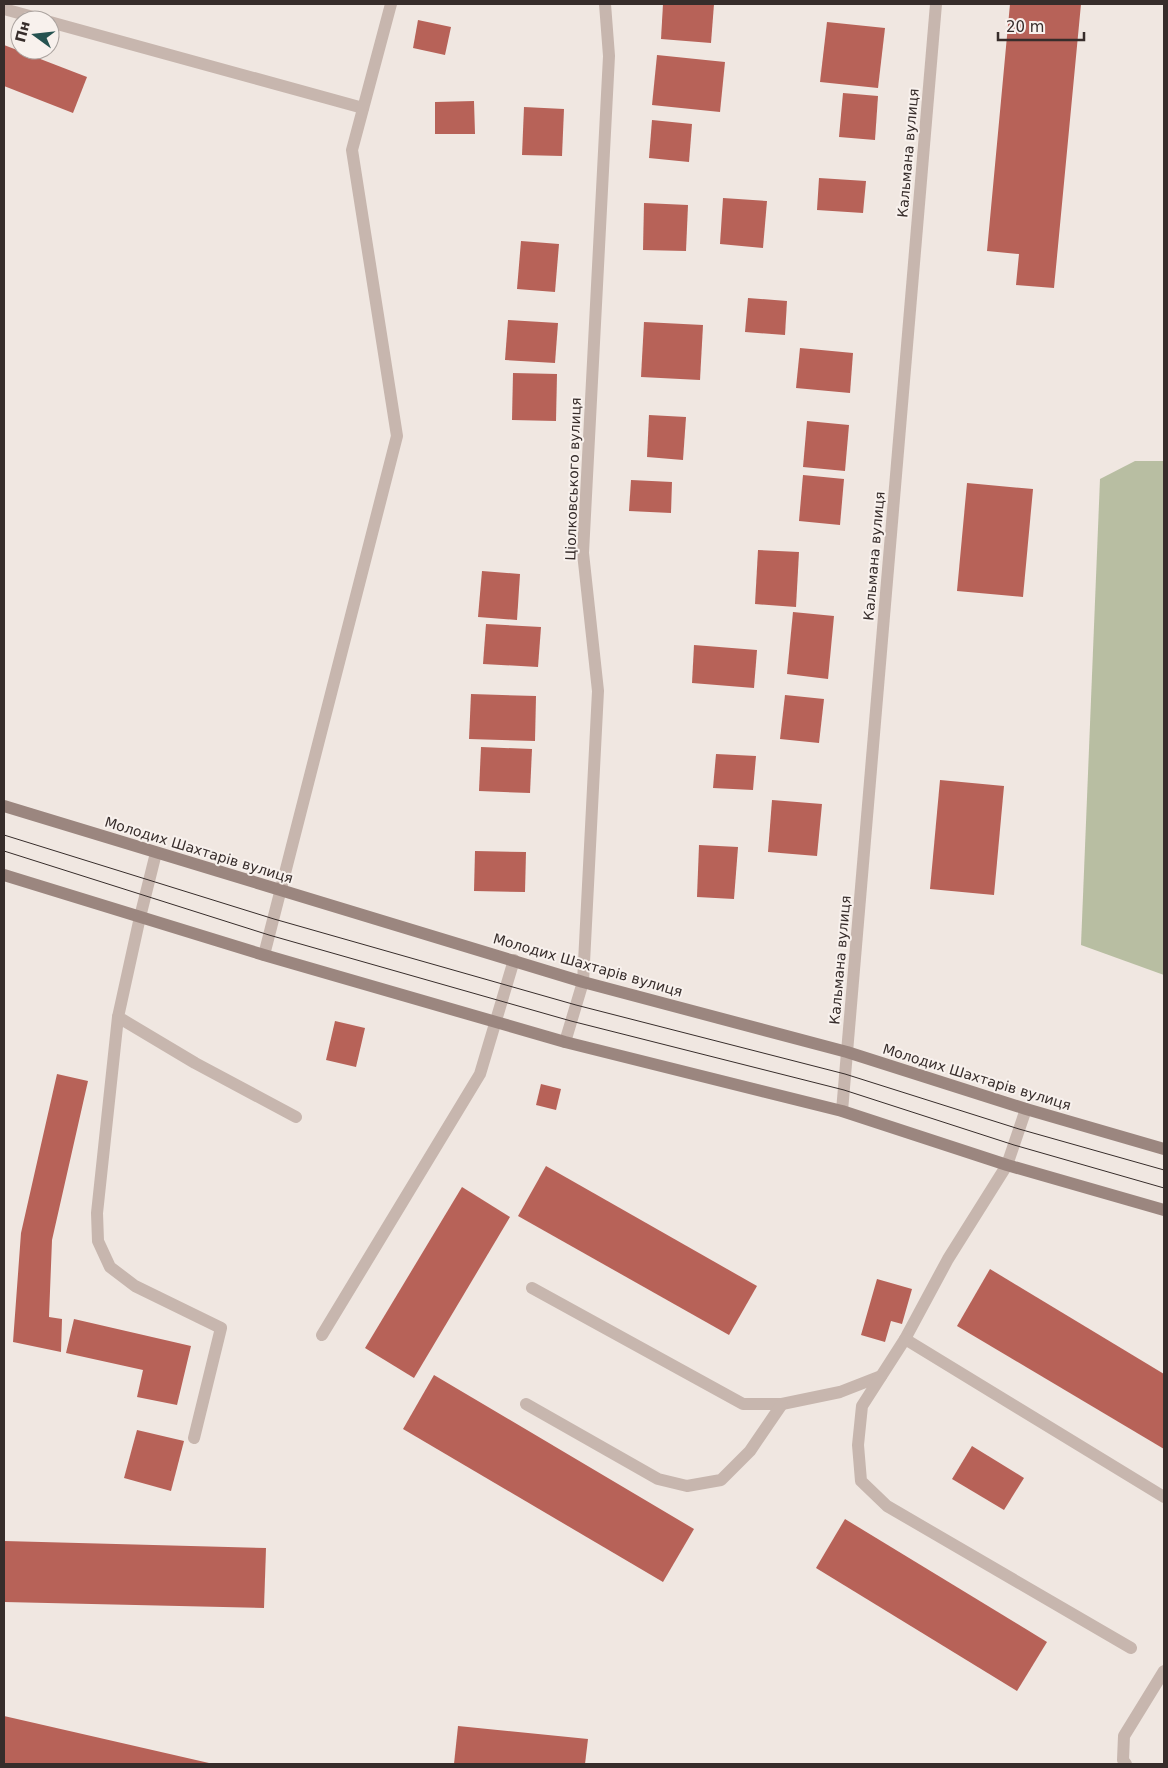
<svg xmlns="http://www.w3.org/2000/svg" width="1168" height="1768" viewBox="0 0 1168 1768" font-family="'DejaVu Sans',sans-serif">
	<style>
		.green { fill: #b8bea2 }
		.building { fill: #b76258 }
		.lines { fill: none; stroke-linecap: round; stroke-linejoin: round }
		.lane { stroke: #c7b6ae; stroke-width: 12 }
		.street { stroke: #c7b6ae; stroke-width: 12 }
		.secondary { stroke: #9b867f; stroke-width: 12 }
		.tram { stroke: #372d2b; stroke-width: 1 }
		.labels { text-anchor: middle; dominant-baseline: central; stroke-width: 4; stroke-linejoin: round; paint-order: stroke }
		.street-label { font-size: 14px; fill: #372d2b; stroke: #f8f1ed }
	</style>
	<rect width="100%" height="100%" fill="#f0e7e1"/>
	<polygon class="green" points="1135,461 1164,461 1164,975 1081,945 1100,479"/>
	<g class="building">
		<polygon points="663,4 714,4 711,43 661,39"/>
		<polygon points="1010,4 1081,4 1054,288 1016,285 1019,254 987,251"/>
		<polygon points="418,20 451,27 445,55 413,48"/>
		<polygon points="827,22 885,28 878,88 820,82"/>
		<polygon points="4,45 87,77 73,113 4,86"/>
		<polygon points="657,55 725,62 720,112 652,105"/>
		<polygon points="843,93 878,96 875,140 839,137"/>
		<polygon points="474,101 475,134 435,134 435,102"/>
		<polygon points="524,107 564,109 562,156 522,155"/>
		<polygon points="652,120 692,124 689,162 649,158"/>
		<polygon points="819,178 866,181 863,213 817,210"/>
		<polygon points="723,198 767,201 763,248 720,244"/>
		<polygon points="644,203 688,205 686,251 643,250"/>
		<polygon points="521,241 559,244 555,292 517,289"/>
		<polygon points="748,298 787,301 785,335 745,332"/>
		<polygon points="508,320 558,323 555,363 505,360"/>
		<polygon points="644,322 703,325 700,380 641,377"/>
		<polygon points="800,348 853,353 850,393 796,388"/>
		<polygon points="513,373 557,374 556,421 512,420"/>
		<polygon points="649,415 686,417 683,460 647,457"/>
		<polygon points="807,421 849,425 845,471 803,467"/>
		<polygon points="803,475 844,479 840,525 799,521"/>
		<polygon points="631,480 672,482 671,513 629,511"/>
		<polygon points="967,483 1033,489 1023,597 957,591"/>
		<polygon points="758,550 799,552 796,607 755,604"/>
		<polygon points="482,571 520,574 517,620 478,617"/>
		<polygon points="793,612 834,616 828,679 787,674"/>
		<polygon points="486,624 541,627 538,667 483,664"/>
		<polygon points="694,645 757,650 754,688 692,683"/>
		<polygon points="471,694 536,696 535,741 469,739"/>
		<polygon points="785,695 824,699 819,743 780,739"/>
		<polygon points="481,747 532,749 530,793 479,791"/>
		<polygon points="716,754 756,756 753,790 713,788"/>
		<polygon points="940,780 1004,786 994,895 930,889"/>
		<polygon points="772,800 822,804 817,856 768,852"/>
		<polygon points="699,845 738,847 734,899 697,897"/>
		<polygon points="475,851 526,852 525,892 474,891"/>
		<polygon points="335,1021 365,1028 356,1067 326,1060"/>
		<polygon points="57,1074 88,1081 52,1240 49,1317 62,1319 61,1352 13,1342 21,1233"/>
		<polygon points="541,1084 561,1089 556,1110 536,1105"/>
		<polygon points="546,1166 757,1286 729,1335 518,1216"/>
		<polygon points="462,1187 510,1217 414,1378 365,1348"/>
		<polygon points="990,1269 1164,1374 1164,1449 957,1326"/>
		<polygon points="877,1279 912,1289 902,1324 891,1321 885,1342 861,1335"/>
		<polygon points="74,1319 191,1346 177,1405 137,1397 143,1370 66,1353"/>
		<polygon points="434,1375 694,1529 663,1582 403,1429"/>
		<polygon points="137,1430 184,1441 171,1491 124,1478"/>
		<polygon points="972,1446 1024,1478 1004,1510 952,1479"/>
		<polygon points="845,1519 1047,1642 1017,1691 816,1568"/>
		<polygon points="4,1541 266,1548 264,1608 4,1602"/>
		<polygon points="4,1716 209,1763 209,1764 4,1764"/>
		<polygon points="458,1726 588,1739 585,1764 454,1764"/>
	</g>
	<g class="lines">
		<g class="lane">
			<polyline points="4,9 44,20"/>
			<polyline points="50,22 363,108"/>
			<polyline points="156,853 140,917 118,1017 195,1063 296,1117"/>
			<polyline points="264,955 397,436 352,150 391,4"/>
			<polyline points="118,1017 97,1213 98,1241 110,1267 135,1286 221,1328 194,1438"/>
			<polyline points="532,1288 743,1404 782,1404 840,1392 881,1376"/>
			<polyline points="322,1335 480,1074 514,960"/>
			<polyline points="905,1339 948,1259 1007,1165 1026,1109"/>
			<polyline points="526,1404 658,1479 687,1486 721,1480 750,1451 782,1404"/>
			<polyline points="1131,1648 887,1506 861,1481 858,1445 862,1406 905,1339 1164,1497"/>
			<polyline points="1126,1764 1123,1760 1124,1736 1164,1671"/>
		</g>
		<g class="street">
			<polyline points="565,1042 583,982 598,691 583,553 609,56 605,4"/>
			<polyline points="842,1111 936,4"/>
		</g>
		<g class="secondary">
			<polyline points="4,806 583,982 847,1052 1026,1109 1164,1149"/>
			<polyline points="4,875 264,955 565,1042 842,1111 1007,1165 1164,1210"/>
		</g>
		<g class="tram">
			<polyline points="4,835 274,919 576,1005 845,1074 1019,1129 1164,1170"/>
			<polyline points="4,851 269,935 571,1021 844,1090 1014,1145 1164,1188"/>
		</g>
	</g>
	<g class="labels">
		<g class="street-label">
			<text transform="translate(908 153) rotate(-85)">Кальмана вулиця</text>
			<text transform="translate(573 479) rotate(-88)">Ціолковського вулиця</text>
			<text transform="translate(874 556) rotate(-85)">Кальмана вулиця</text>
			<text transform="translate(199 850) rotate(17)">Молодих Шахтарів вулиця</text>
			<text transform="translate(840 960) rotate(-85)">Кальмана вулиця</text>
			<text transform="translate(588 965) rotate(16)">Молодих Шахтарів вулиця</text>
			<text transform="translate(977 1077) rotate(17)">Молодих Шахтарів вулиця</text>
		</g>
	</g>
	<rect width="1168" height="1768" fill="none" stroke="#372d2b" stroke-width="10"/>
	<g transform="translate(35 35) rotate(285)"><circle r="24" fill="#f8f1ed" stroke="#aba39f"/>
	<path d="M0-4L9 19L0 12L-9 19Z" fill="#265351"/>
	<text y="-8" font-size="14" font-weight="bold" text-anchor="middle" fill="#372d2b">Пн</text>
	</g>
	<path d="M998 32v8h86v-8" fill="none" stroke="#372d2b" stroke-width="2.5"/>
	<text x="1006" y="32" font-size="15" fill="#372d2b" stroke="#f8f1ed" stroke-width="4" paint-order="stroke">20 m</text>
</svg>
